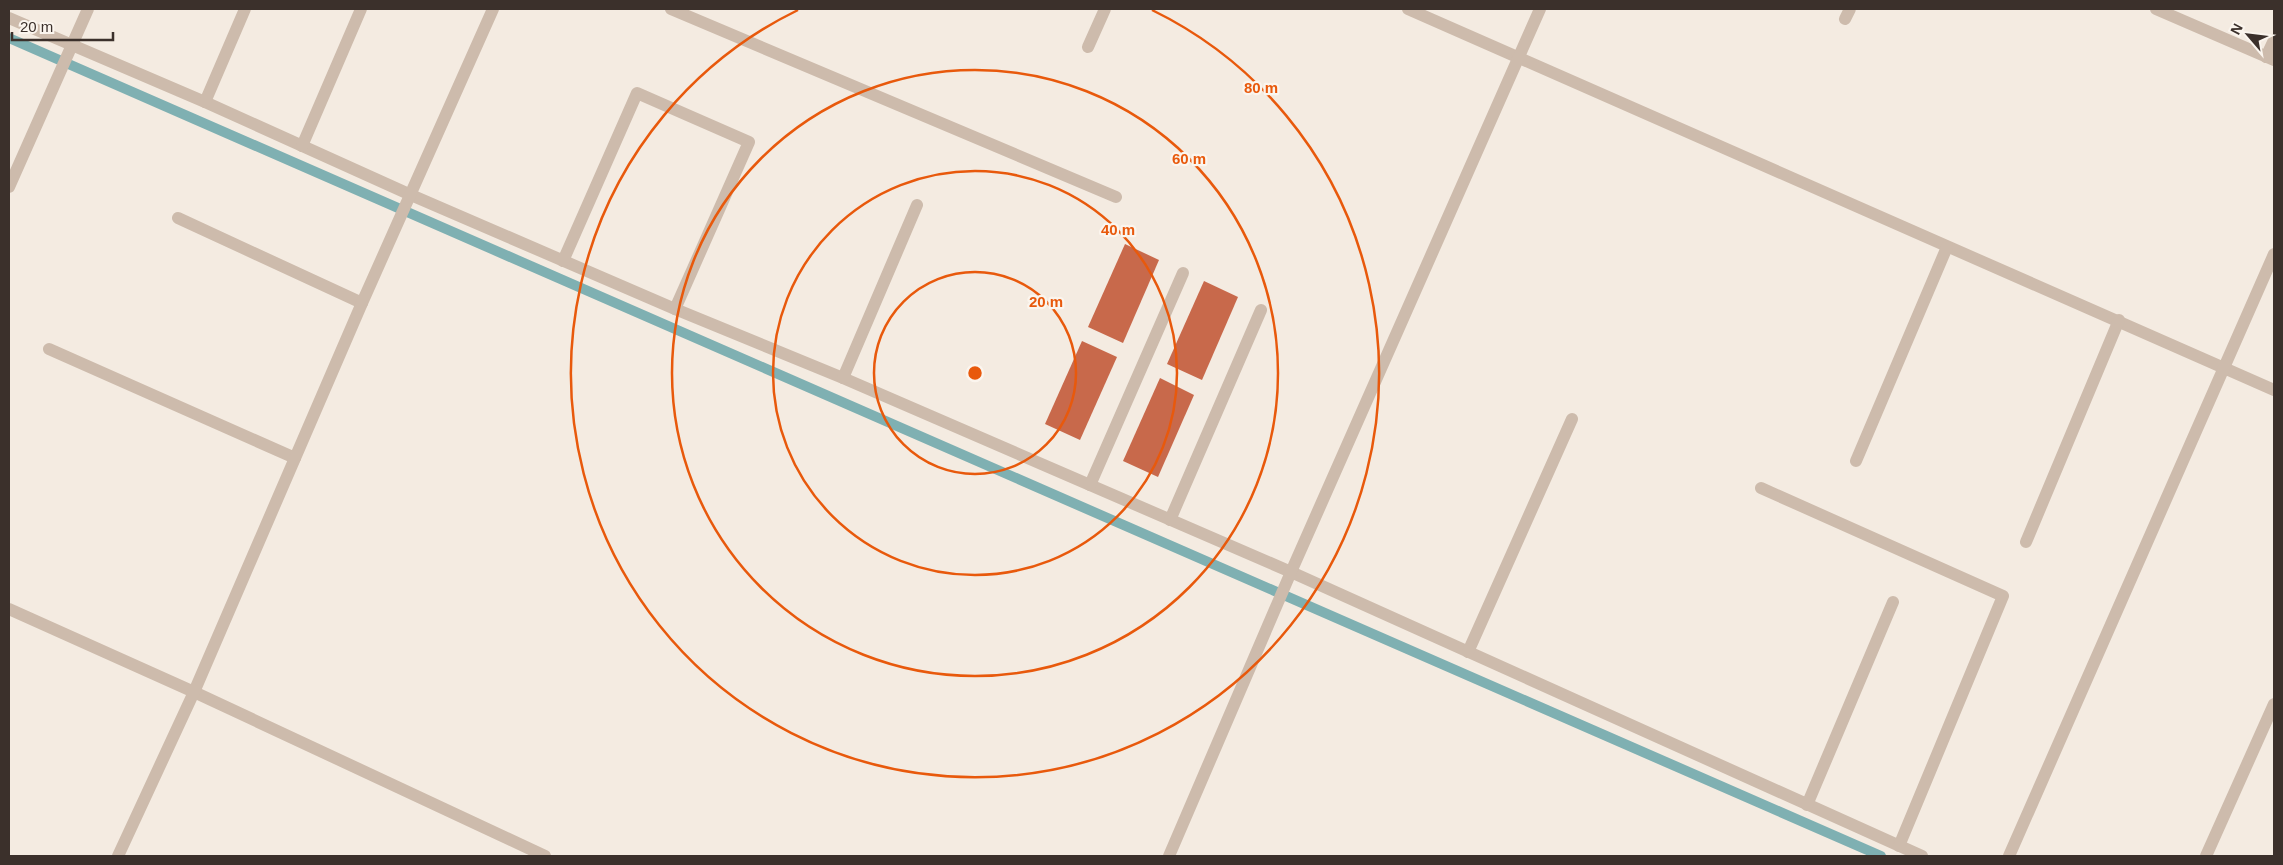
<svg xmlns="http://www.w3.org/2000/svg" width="2283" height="865" viewBox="0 0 2283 865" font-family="Helvetica,sans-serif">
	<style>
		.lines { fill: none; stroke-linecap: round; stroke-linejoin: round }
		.stream { stroke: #7fb0b2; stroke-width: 10 }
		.building { fill: #c8694b }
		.minor { stroke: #cdbbac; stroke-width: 12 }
		.ring { fill: none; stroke: #e8590c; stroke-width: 2.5 }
		.centre { fill: #e8590c; stroke: #fbf5ee; stroke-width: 2.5 }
		.ring-label { font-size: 15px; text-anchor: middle; font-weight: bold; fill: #e8590c; stroke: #fbf5ee; stroke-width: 4.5; stroke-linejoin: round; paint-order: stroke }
	</style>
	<rect width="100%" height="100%" fill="#f4ebe1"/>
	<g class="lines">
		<polyline class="stream" points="9,38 1881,856"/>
	</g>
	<g class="building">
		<polygon points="1125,244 1159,260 1123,343 1088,327"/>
		<polygon points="1204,281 1238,297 1202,380 1167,364"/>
		<polygon points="1082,341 1117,357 1080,440 1045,424"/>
		<polygon points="1160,378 1194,395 1158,477 1123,461"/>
	</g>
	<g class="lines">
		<g class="minor">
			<polyline points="671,9 1116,197"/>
			<polyline points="1408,9 2274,390"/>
			<polyline points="2156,9 2274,60"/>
			<polyline points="9,18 205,102 411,195 675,309 843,378 1291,572 1922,856"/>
			<polyline points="1845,19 1850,9"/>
			<polyline points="1088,47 1105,9"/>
			<polyline points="2266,57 2274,40"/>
			<polyline points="205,102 245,9"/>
			<polyline points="302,146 361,9"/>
			<polyline points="9,187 88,9"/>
			<polyline points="178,218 362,303"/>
			<polyline points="563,261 637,93 749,142 675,309"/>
			<polyline points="49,349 295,458"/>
			<polyline points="843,378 917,205"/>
			<polyline points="1856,461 1947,247"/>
			<polyline points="1090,485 1183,273"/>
			<polyline points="1761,488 2003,596 1899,846"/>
			<polyline points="1170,520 1261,310"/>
			<polyline points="2026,542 2119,320"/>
			<polyline points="9,609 194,692 545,856"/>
			<polyline points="1468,652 1572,419"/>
			<polyline points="1807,805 1893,602"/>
			<polyline points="118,856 194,692 362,303 493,9"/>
			<polyline points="1169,856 1291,572 1540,9"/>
			<polyline points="2009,856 2274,254"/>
			<polyline points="2206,856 2274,704"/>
		</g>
	</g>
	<g class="ring">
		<circle cx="975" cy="373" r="101"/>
		<circle cx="975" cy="373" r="202"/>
		<circle cx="975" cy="373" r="303"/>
		<path d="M1152 10A404 404 0 1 1 798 10"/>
	</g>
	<circle cx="975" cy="373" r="8" class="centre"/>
	<g class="ring-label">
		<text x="1261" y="93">80 m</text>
		<text x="1189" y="164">60 m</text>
		<text x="1118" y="235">40 m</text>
		<text x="1046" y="307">20 m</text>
	</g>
	<rect width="2283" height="865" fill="none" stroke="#3b302b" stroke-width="20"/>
	<g transform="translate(2248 35) rotate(298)" stroke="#fbf5ee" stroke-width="4" paint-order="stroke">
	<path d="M0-4L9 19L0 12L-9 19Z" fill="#3b302b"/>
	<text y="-8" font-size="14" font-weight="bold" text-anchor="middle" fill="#3b302b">N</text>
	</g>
	<path d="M12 32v8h101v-8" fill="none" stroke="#3b302b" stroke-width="2.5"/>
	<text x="20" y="32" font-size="15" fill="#3b302b" stroke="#fbf5ee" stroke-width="4" paint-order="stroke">20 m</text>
</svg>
